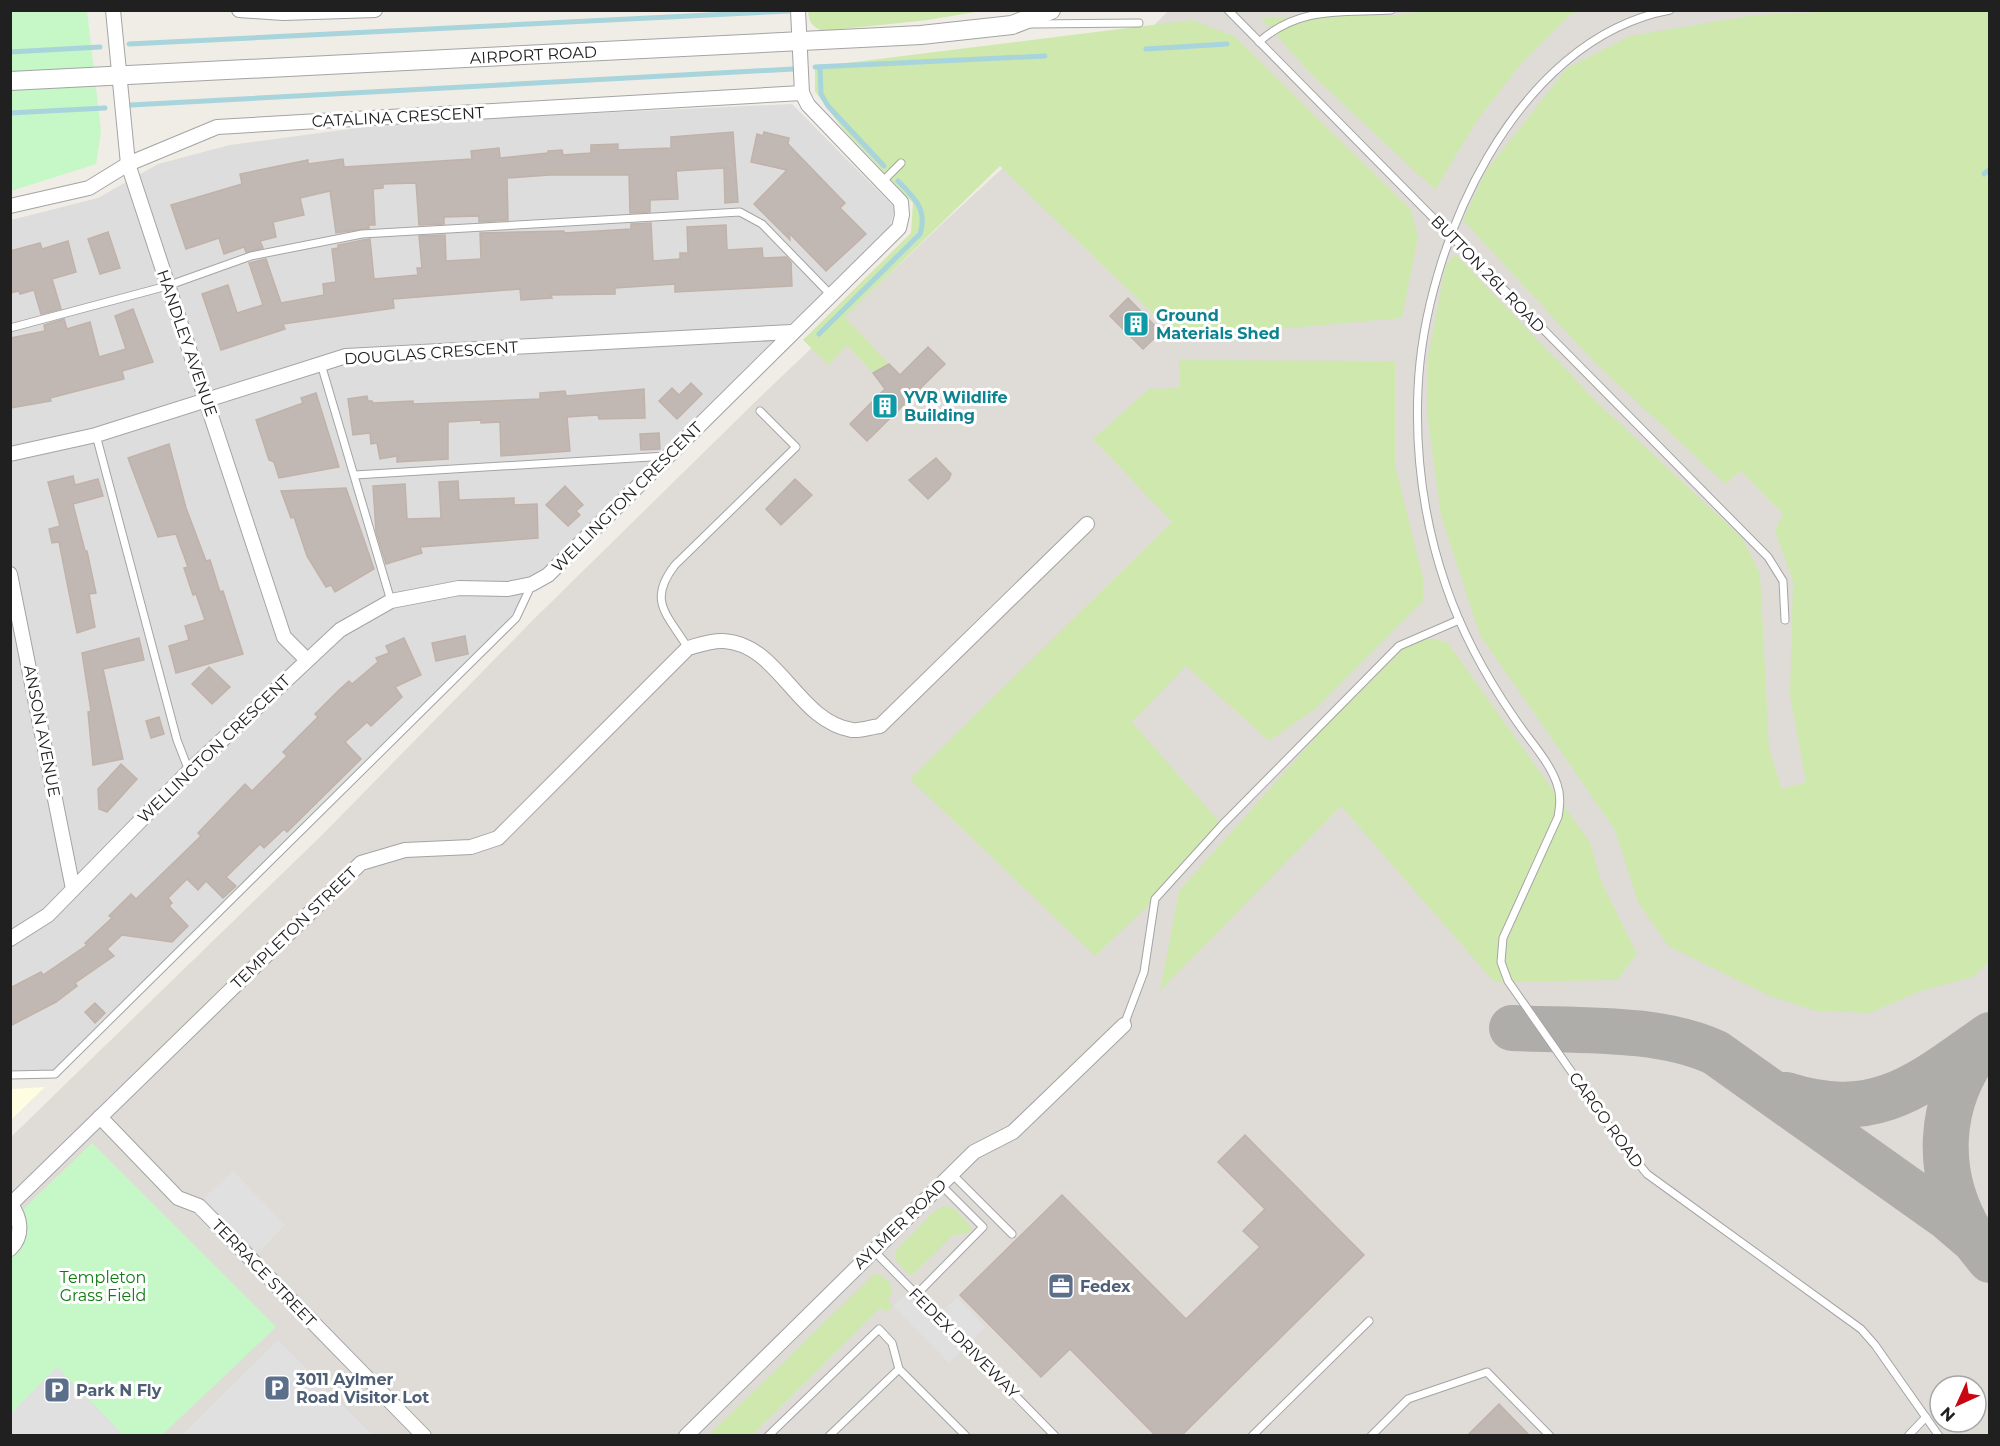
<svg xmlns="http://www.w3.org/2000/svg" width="2000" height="1446" viewBox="0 0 2000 1446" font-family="Montserrat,sans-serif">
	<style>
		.residential { fill: #dedddd }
		.education { fill: #fefce1 }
		.airport { fill: #dfdcd8; fill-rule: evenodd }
		.grass { fill: #cee8ae }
		.park { fill: #c5f8c6 }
		.parking { fill: #e0e0e0 }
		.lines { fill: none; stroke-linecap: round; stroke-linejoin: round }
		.stream { stroke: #a8d4dc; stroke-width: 5 }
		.taxiway { stroke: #afadaa; stroke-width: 46 }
		.building { fill: #c1b8b3; stroke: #c1b2a9; stroke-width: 1.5 }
		.service-casing { stroke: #a4a4a4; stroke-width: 9 }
		.minor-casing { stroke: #a4a4a4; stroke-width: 16 }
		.tertiary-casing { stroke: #a4a4a4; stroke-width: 20 }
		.service { stroke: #fff; stroke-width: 7 }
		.minor { stroke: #fff; stroke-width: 14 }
		.tertiary { stroke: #fff; stroke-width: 18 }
		.labels { text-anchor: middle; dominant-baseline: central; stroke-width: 6; stroke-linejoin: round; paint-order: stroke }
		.street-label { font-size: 16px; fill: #202020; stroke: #fff }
		.culture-label { font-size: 16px; font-weight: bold; fill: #0d838f; stroke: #fff; text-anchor: start }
		.park-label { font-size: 16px; fill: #0f7d11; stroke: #fff }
		.service-label { font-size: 16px; font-weight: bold; fill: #4e5e75; stroke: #fff; text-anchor: start }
	</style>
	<rect width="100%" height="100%" fill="#f0ece6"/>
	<polygon class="residential" points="792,104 895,208 890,226 547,567 502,628 53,1070 11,1073 11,220 98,198 158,164 230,145 403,122"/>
	<polygon class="education" points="45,1087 11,1120 11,1089"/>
	<path class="airport" d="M 1168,11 L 1989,11 L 1989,1435 L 11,1436 L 11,1137 L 324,833 L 532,621 L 756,401 L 944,222 L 1118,62 ZM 1940,1386 L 1976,1386 L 1976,1422 L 1940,1422 Z"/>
	<g class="grass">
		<polygon points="1435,10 1580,11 1570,15 1522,63 1478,119 1435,190 1311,74 1261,18 1397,15"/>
		<path d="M 808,11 L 981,11 L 928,20 L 823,31 C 812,27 809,22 808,11 Z"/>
		<polygon points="1849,11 1990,11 1989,962 1973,977 1923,990 1870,1013 1817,1011 1772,997 1668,946 1638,902 1615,830 1480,635 1441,516 1427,411 1428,358 1445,267 1455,254 1598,403 1742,538 1760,574 1769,748 1782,789 1806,782 1790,695 1793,581 1775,531 1783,514 1741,471 1725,484 1595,363 1463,220 1486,171 1567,68 1630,36 1754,15"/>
		<polygon points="1192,20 1234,36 1411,210 1418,237 1402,318 1178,338 1000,166 845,317 889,364 873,373 847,345 829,365 803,340 911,233 913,203 843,129 815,91 815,67"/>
		<polygon points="1179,360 1395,361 1395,465 1423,578 1423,601 1315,709 1269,741 1186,666 1132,722 1222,825 1155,899 1095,956 910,779 1172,522 1093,439 1149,389 1180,388"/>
		<polygon points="1418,636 1447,642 1590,842 1601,881 1637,954 1617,980 1494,982 1341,806 1160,991 1179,891 1394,649"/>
		<polygon points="944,1206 955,1209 972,1228 966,1234 953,1235 911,1276 896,1261 896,1251 932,1213"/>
		<path d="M 874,1274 C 888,1275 897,1288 888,1300 L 893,1306 L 886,1312 L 880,1308 L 752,1435 L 709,1435 Z"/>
	</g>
	<g class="park">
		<polygon points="11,11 87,11 101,131 96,164 11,191"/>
		<polygon points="92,1143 276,1327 162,1435 123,1435 57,1367 11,1414 10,1249 18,1214"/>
	</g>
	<g class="parking">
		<polygon points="233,1171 285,1225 258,1253 204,1198"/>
		<polygon points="911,1289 937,1316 957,1297 985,1327 949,1363 893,1306"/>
		<polygon points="278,1340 372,1435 182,1435"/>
		<polygon points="57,1367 123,1435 11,1435 11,1414"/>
	</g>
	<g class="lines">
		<g class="stream">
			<polyline points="129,44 789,11"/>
			<polyline points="1146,49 1227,44"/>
			<polyline points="10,52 100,47"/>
			<polyline points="815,67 1045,56"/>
			<polyline points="820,67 821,94 828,106 884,166"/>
			<polyline points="131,105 793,69"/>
			<polyline points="10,113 105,108"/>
			<polyline points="1984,174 1990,169"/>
			<path d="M 819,334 L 920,234 C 928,210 914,197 898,181"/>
		</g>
		<g class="taxiway">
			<path d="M 1512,1028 C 1575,1031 1660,1026 1716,1053 L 1947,1217 L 1974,1240 L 1990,1260"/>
			<path d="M 1786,1095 C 1877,1124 1920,1084 1990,1035"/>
			<path d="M 1972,1236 C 1934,1174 1937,1102 1982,1045"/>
		</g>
	</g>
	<g class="building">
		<polygon points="733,132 738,202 725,203 724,168 676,171 678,199 650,200 650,212 630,213 629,175 550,175 507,178 508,220 479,222 479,216 444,217 444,224 419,225 416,183 383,184 383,188 373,189 375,225 369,225 369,228 336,233 330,191 300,198 304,215 273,222 276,237 260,241 263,248 246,252 244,247 224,254 219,238 186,249 171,205 242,184 240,174 308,160 308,164 343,159 344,167 472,159 471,151 499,148 500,158 548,153 548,151 562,150 563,155 591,153 591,145 618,144 618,150 671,148 671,137"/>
		<polygon points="764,132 789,138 788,144 845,203 840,208 866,234 826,271 789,233 790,240 754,204 787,170 751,162 757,134 763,136"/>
		<polygon points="651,223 653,261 680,259 680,253 688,253 687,227 726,225 727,250 762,248 763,258 786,257 791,262 792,286 675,292 675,284 615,288 615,294 551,295 552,298 521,300 520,289 393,299 394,308 283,324 285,329 221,350 202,294 228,285 237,313 263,305 249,263 266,259 281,303 324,295 323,284 336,282 332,249 338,248 338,245 363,240 370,239 374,279 418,275 417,268 422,268 419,236 445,235 446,261 481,259 480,233 564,231 564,233 631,229 631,224"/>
		<polygon points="108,232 120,268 100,274 88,239"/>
		<polygon points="68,241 76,272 52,279 61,309 41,314 34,290 20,294 19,291 10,293 10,251 40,243 42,249"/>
		<polygon points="1128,298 1161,332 1143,349 1110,316"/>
		<polygon points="133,309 153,362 122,371 124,379 50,398 51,401 10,408 10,338 45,331 44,325 64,319 67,329 90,322 99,357 126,349 115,316"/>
		<polygon points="928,347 945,364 867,441 850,424 885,389 873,373 889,364 900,375"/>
		<polygon points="691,383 702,394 677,419 659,401 672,388 679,395"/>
		<polygon points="644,389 645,418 599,419 598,415 567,417 570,451 501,456 500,422 481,423 481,420 448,422 448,459 397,462 397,456 380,459 377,443 371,444 370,433 353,435 348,399 367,396 368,401 372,401 373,403 413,401 413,404 540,399 540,393 565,391 566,396"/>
		<polygon points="316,393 339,467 279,478 274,462 269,460 256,420 303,403 301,398"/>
		<polygon points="659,433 660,449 641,450 640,434"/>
		<polygon points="169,444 186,508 206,561 210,560 220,592 223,591 243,654 176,673 169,646 189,640 185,626 205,620 196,594 193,595 184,568 188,567 176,534 158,537 128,458"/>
		<polygon points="936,458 951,474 949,479 928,499 909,480"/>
		<polygon points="73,476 75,485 98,479 103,496 73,504 85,551 87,551 96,593 89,594 95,627 77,633 59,542 52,543 49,529 60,526 48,482"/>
		<polygon points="795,479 812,495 781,525 766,509"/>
		<polygon points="458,481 459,500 514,498 514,505 537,504 538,538 420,547 422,553 386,564 376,531 373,486 405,484 407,519 441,518 439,482"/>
		<polygon points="565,486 583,505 576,511 580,515 568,526 546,505"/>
		<polygon points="346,488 374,569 335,592 331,585 326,587 307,556 294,517 291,518 281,491"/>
		<polygon points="465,636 468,654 436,661 432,643"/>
		<polygon points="139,638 144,660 103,669 123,759 93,765 88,712 91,711 82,653"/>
		<polygon points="404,638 421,675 395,687 402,697 371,726 367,722 345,742 361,759 287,832 284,829 264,848 260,844 226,877 236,886 223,898 206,881 198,890 187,879 168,898 172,903 169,906 188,926 172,942 122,935 107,949 114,956 75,983 77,986 56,1002 10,1026 10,988 41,972 43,975 87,945 85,943 112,918 109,916 131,894 136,899 201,836 198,833 245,784 252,791 287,756 283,752 318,717 315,714 339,690 349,681 352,684 378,662 376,658 389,653 386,646"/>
		<polygon points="209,667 230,687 212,704 192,684"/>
		<polygon points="159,717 164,734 151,738 146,721"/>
		<polygon points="121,764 137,779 107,812 99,809 98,789"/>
		<polygon points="95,1003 105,1013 95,1023 85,1012"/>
		<polygon points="1245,1135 1364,1255 1181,1436 1156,1436 1070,1349 1041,1377 960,1295 1062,1195 1186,1319 1260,1247 1243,1231 1265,1209 1218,1162"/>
		<polygon points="1499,1404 1530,1436 1467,1436"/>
	</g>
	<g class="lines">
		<defs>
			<g id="service">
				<polyline points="1228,10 1768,557 1783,581 1785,620"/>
				<path d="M 1670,10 C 1514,39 1424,247 1418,389 C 1415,456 1424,522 1446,586 C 1462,633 1485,675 1513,716 C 1527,738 1549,760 1557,784 C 1561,795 1560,805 1558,817 L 1503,938 L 1501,962 L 1508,981 L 1617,1137 L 1647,1174 L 1861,1329 L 1875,1345 L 1939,1436"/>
				<polyline points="1031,24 1139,23"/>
				<path d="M 1259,42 C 1299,6 1340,13 1391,10"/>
				<polyline points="882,182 901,163"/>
				<polyline points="10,328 167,286 251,256 362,234 740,212 762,224 830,294"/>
				<polyline points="321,364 391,601"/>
				<polyline points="96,435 177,740 189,771"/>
				<polyline points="355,475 667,456"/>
				<path d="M 688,648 C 667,614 647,601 675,565 L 796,447 L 760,411"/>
				<polyline points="1124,1025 1144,972 1155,899 1222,825 1399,646 1459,620"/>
				<polyline points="10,1075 55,1074 516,618 532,584"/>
				<polyline points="952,1174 1012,1234"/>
				<polyline points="874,1251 1055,1436"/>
				<polyline points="916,1295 983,1227 941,1185"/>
				<polyline points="768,1436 879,1329 892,1343 899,1369"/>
				<polyline points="829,1436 899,1369 966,1436"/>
				<polyline points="1252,1436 1369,1321"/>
				<polyline points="1371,1436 1408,1399 1487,1372 1550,1436"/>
				<polyline points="1908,1436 1926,1417"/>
			</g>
			<g id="minor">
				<polyline points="113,10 128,164 284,637 307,660"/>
				<polyline points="239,10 283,13 375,10"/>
				<polyline points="10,206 89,188 128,164 217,127 802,93"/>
				<polyline points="10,454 96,435 346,356 792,332"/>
				<polyline points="10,574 73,889"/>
				<polyline points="10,939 48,915 189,771 340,630 391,601 459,588 508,589 532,584 548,575 899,228 902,215 901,202 808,105 802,93 798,10"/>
				<polyline points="100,1117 178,1198 199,1206 424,1436"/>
				<path d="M 10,1204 C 21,1217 24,1236 10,1249"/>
				<path d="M 11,1204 L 361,863 L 405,850 L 471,847 L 498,838 L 688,648 C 699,645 712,640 724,641 C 779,644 797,721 852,730 C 861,731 871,727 880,726 L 1087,524"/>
				<polyline points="686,1436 974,1152 1013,1132 1124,1025"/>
			</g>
			<g id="tertiary">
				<path id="s1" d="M 10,81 L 921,35 L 1012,25 L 1051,10"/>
			</g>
		</defs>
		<use href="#service" class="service-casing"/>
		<use href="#minor" class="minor-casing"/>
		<use href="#tertiary" class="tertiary-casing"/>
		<use href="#service" class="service"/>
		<use href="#minor" class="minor"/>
		<use href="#tertiary" class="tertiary"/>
	</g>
	<defs>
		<symbol id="building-square" viewBox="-11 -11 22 22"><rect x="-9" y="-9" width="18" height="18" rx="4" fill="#0f9aa8" stroke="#fff"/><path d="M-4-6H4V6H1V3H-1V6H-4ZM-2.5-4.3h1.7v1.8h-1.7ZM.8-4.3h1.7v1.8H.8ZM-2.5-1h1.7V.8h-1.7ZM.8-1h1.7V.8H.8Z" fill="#fff"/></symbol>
		<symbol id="office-square" viewBox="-11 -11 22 22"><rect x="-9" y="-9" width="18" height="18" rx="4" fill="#5c6f8a" stroke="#fff"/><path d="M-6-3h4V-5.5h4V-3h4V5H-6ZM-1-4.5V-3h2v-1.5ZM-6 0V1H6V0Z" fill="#fff"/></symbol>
		<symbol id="parking-square" viewBox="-11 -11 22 22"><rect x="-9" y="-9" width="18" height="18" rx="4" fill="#5c6f8a" stroke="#fff"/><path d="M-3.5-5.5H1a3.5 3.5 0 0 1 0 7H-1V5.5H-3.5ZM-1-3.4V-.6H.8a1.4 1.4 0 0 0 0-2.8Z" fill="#fff"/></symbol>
	</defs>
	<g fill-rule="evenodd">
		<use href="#building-square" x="1121" y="309" width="30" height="30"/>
		<use href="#building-square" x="870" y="391" width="30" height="30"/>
		<use href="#office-square" x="1046" y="1271" width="30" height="30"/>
		<use href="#parking-square" x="262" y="1373" width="30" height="30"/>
		<use href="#parking-square" x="42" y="1375" width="30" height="30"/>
	</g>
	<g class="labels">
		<g class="street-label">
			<text stroke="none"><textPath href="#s1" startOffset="524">AIRPORT ROAD</textPath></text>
			<text transform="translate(398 117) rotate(-3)">CATALINA CRESCENT</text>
			<text transform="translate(1488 274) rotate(46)">BUTTON 26L ROAD</text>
			<text transform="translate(187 343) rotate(71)">HANDLEY AVENUE</text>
			<text transform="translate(431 353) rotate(-4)">DOUGLAS CRESCENT</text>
			<text transform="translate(627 497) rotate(-45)">WELLINGTON CRESCENT</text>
			<text transform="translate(42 731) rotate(79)">ANSON AVENUE</text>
			<text transform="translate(214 749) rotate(-44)">WELLINGTON CRESCENT</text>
			<text transform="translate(294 928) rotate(-44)">TEMPLETON STREET</text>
			<text transform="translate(1606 1120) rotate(54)">CARGO ROAD</text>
			<text transform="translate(900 1224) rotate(-44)">AYLMER ROAD</text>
			<text transform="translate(264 1273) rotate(46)">TERRACE STREET</text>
			<text transform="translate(964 1343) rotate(45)">FEDEX DRIVEWAY</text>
		</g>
		<g class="culture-label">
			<text x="1156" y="315">Ground<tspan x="1156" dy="18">Materials Shed</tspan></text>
			<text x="904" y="397">YVR Wildlife<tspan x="904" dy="18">Building</tspan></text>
		</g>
		<g class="park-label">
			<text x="103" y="1277">Templeton<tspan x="103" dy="18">Grass Field</tspan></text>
		</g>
		<g class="service-label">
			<text x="1080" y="1286">Fedex</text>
			<text x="296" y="1379">3011 Aylmer<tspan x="296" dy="18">Road Visitor Lot</tspan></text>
			<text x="76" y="1390">Park N Fly</text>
		</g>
	</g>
	<rect width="2000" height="1446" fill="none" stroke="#202020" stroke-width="24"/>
	<g transform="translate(1958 1404) rotate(225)"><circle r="28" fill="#ffffff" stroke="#a6a6a6" stroke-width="1.5"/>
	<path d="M0-4.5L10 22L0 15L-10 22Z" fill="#ca0612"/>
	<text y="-9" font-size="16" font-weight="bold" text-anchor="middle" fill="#202020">N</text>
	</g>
</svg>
